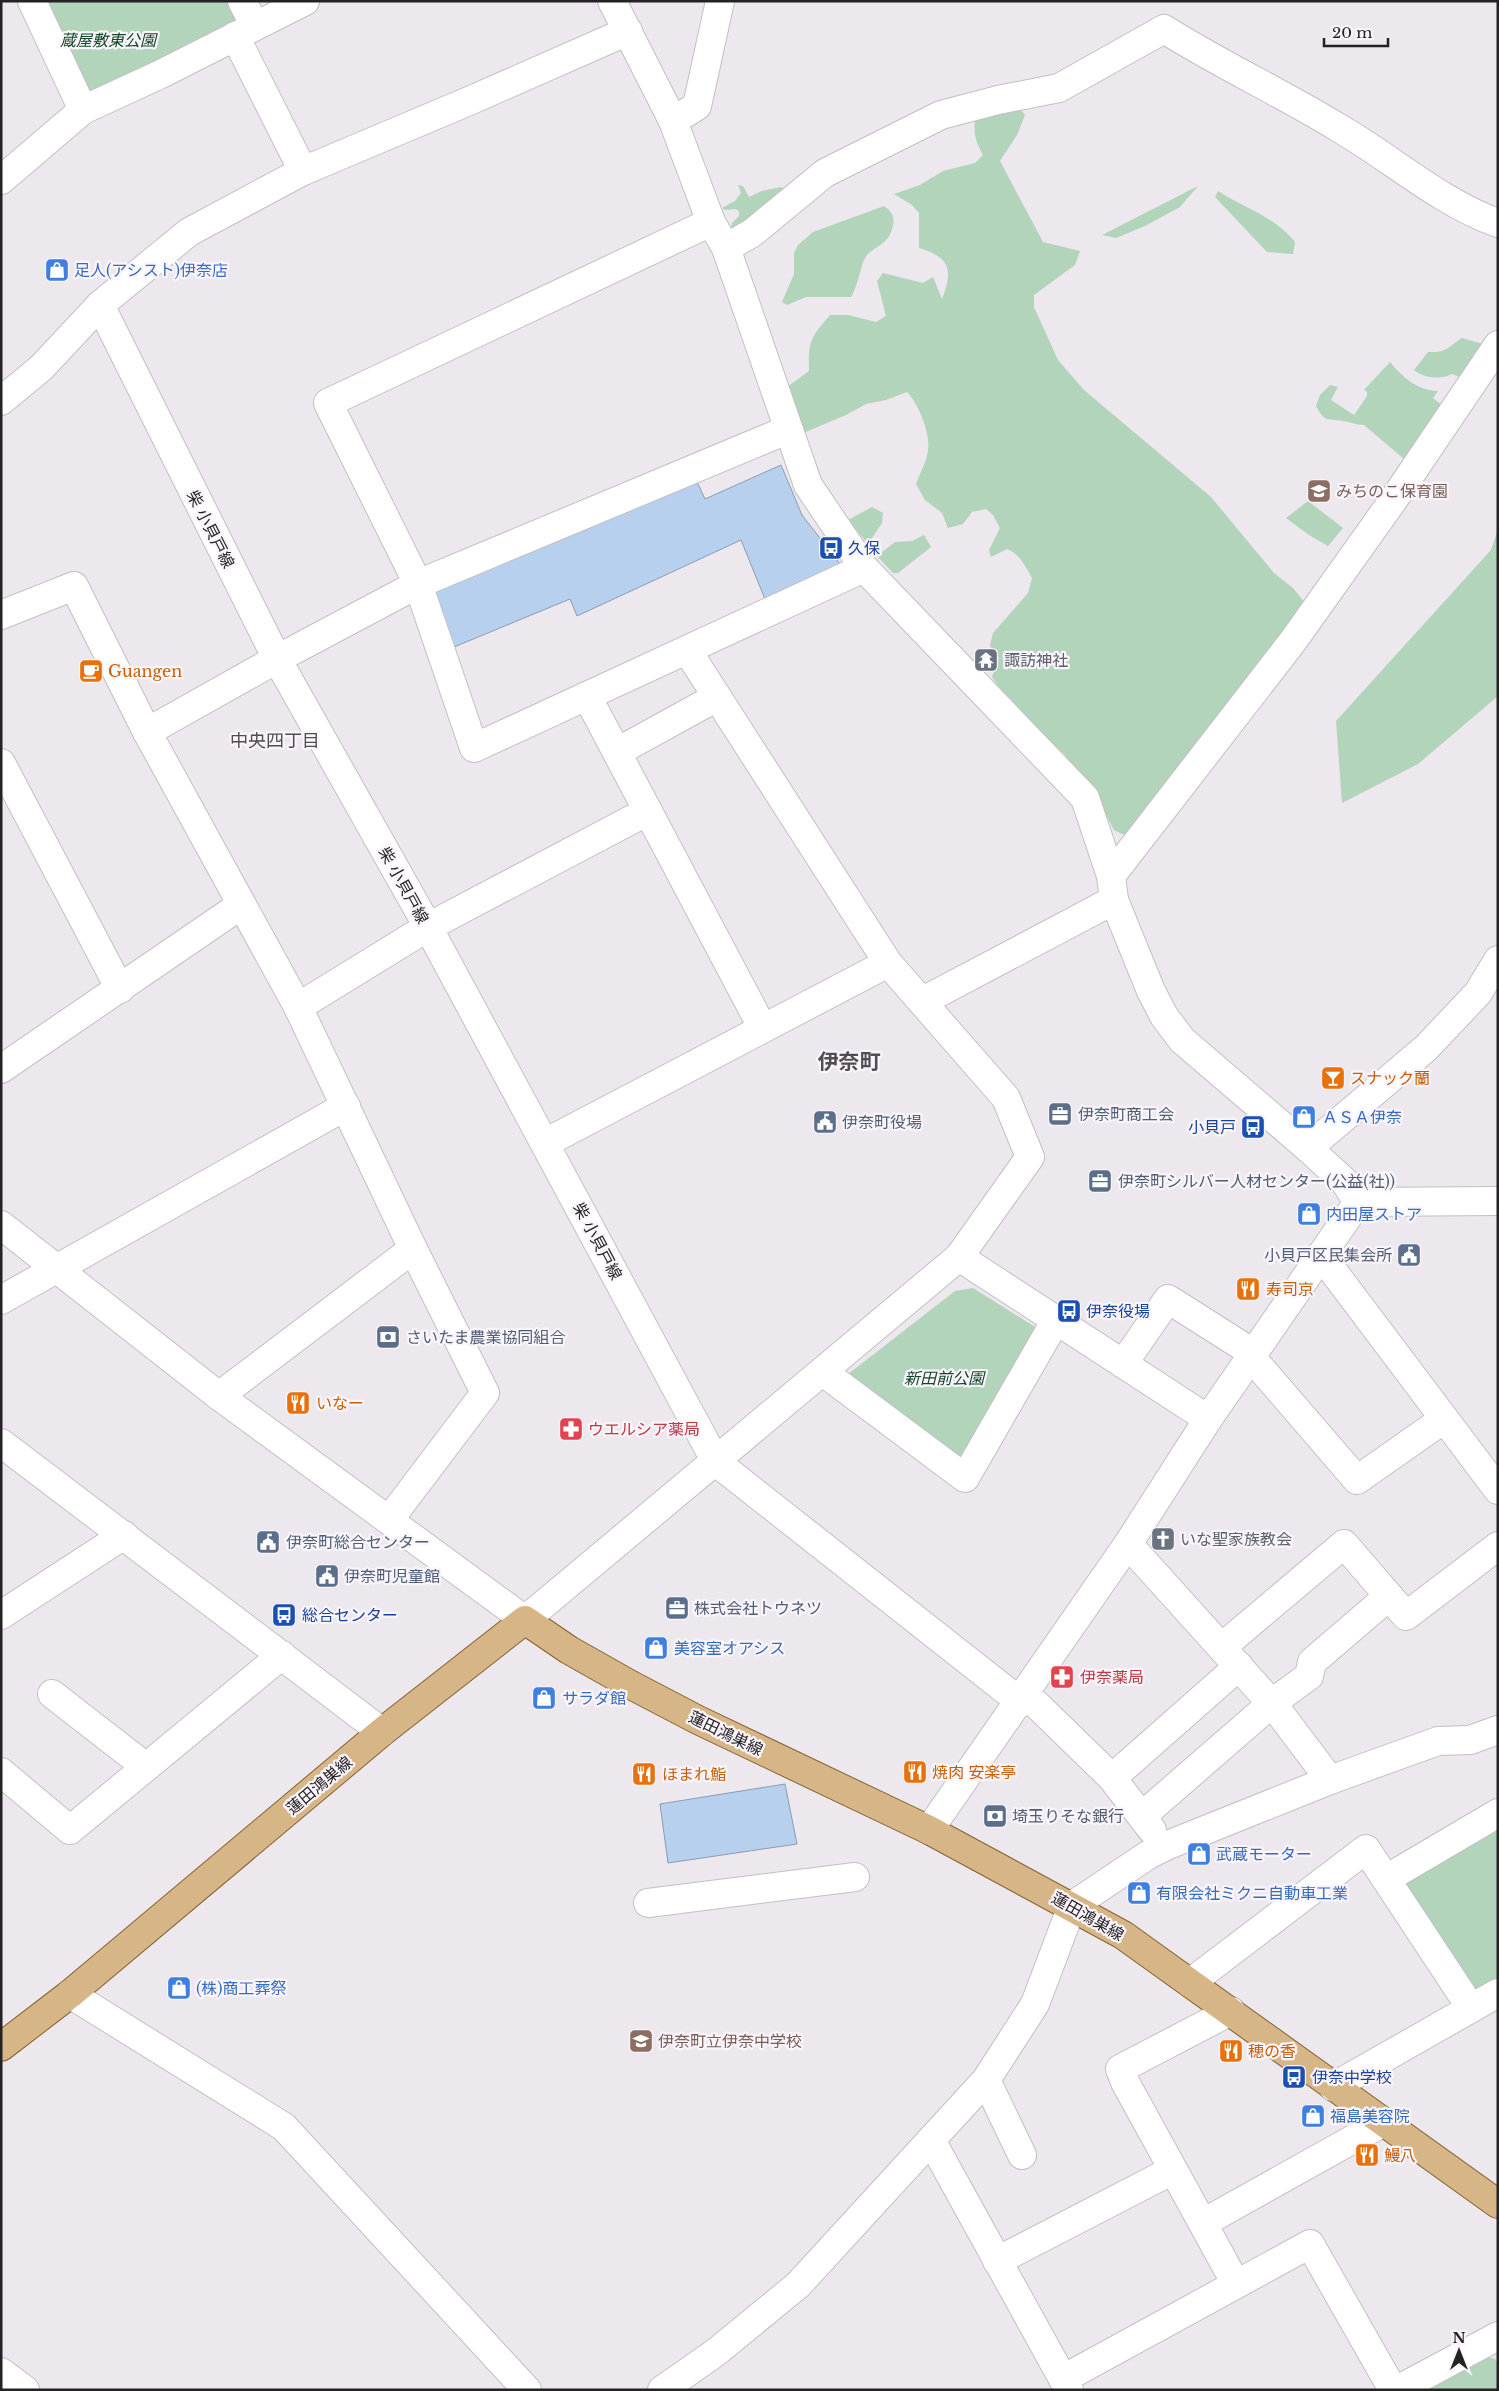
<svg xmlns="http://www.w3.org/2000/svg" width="1499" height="2391" viewBox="0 0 1499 2391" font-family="'Libre Baskerville','Noto Sans JP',serif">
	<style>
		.green { fill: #b2d4bb }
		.water { fill: #b7d0ee; stroke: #8b9cb2 }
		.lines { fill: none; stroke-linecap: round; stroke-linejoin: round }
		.minor-casing { stroke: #c4bfc5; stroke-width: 30 }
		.major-casing { stroke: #86622f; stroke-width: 30 }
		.minor { stroke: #fff; stroke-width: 28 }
		.major { stroke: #d6b586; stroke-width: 28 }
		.labels { text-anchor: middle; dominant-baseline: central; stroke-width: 4.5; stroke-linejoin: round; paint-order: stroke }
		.park-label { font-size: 16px; font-style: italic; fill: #104727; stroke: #faf4fb }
		.shop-label { font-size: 16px; fill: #366cbe; stroke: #faf4fb; text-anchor: start }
		.education-label { font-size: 16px; fill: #785e54; stroke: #faf4fb; text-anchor: start }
		.street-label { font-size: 16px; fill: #252225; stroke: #faf4fb }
		.transit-label { font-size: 16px; fill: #164399; stroke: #faf4fb; text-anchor: start }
		.worship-label { font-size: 16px; fill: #5b616d; stroke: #faf4fb; text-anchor: start }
		.food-label { font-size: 16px; fill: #c56008; stroke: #faf4fb; text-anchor: start }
		.service-label { font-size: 16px; fill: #4e5e75; stroke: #faf4fb; text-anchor: start }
		.health-label { font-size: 16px; fill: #be3a42; stroke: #faf4fb; text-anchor: start }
		.neighbourhood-label { font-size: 18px; fill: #524d53; stroke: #faf4fb }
		.district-label { font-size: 21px; font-weight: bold; fill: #524d53; stroke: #faf4fb }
	</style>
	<rect width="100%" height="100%" fill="#ede7ee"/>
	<g class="green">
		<polygon points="45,1 235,1 244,19 89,93"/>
		<path d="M 1018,106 L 1025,115 L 1017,135 L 1000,161 L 1043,242 L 1080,251 L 1075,265 L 1034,295 L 1034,307 L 1058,360 L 1084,390 L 1211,497 L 1274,573 L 1293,588 L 1305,603 L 1132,835 L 1122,834 L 1114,830 L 1097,798 L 1065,755 L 1017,713 L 992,677 L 999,658 L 990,646 L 993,633 L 1028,593 L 1032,578 C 1025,566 1020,554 1007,549 L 991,557 L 989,550 L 1000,528 L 993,515 L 986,509 L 972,512 L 963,524 L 948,528 L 942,513 L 925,500 L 916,484 C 920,473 927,461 928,450 C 931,434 918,403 907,392 L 886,400 L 866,404 L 846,415 L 801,434 L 787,387 L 809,371 C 808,341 811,337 830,315 L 848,315 L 876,322 L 886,316 L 877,281 L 883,273 L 923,283 L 933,277 L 942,299 C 954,269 949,257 919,248 L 919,213 L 912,205 L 894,194 L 920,185 L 943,171 L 975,163 L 983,155 C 974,139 973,130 976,113 Z"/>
		<polygon points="738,185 743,186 749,197 762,191 781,187 786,190 753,219 731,229 732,223 739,216 739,211 735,209 725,210 722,208 735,201 741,193"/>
		<polygon points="1198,186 1180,207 1145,226 1116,238 1102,235"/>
		<path d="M 1218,191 C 1244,208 1276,217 1295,242 L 1293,254 L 1267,252 L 1215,197 Z"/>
		<path d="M 884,206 C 891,211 895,216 893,225 C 889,248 871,245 864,260 C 859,273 858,285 851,297 L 806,297 L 787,305 L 782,302 L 794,274 L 794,253 L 798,245 L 813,232 Z"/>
		<path d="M 1462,338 L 1483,344 L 1460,377 L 1452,374 C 1440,380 1424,378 1414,370 L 1428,352 C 1448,353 1447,347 1462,338 Z"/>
		<path d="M 1390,362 C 1402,377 1418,391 1438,391 L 1433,398 L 1442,405 L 1404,459 L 1364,425 C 1356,425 1351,422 1343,421 C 1327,418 1325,423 1316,406 L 1320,395 L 1330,385 L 1338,387 L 1331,400 L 1354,415 L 1367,396 L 1367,392 L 1364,390 Z"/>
		<polygon points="1308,501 1343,528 1328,546 1309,535 1286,518"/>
		<polygon points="872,507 883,513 882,523 868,544 848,520"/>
		<polygon points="1498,529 1498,696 1418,764 1342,803 1336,721 1491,550"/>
		<polygon points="924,535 931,547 898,573 893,573 877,556 895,542 912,541"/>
		<polygon points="973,1288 1040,1330 965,1463 847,1375 955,1291"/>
		<polygon points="1498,1821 1498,1980 1474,1994 1396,1877"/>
		<polygon points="1476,2354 1495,2359 1498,2364 1498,2390 1411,2390"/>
	</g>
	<g class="water">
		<polygon points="781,465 802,515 844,569 767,604 741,540 577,616 570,599 454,647 435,595 438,589 697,482 705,499"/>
		<polygon points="785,1784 797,1844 668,1863 660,1804"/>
	</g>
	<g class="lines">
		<defs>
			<g id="minor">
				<polyline points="32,1 83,110"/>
				<polyline points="242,1 255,26"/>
				<polyline points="612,1 673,121 711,222 726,248 808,485 864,568 1085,798 1111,876 1114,900 1151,991 1164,1016 1182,1040 1308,1148 1345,1182 1358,1202"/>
				<polyline points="235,36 303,171"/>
				<polyline points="673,121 697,106 720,1"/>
				<polyline points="1,180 83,110 161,74 305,1"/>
				<polyline points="711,222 328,403 418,584 474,748 864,568"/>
				<path d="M 726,248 L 752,233 L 825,173 L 941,115 L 998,100 L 1059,88 L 1164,29 C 1221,65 1282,93 1339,128 C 1391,158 1441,203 1498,223"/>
				<polyline points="100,305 277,659 428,927 716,1462 1018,1700"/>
				<polyline points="1,401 41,368 100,305 189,232 303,171 469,101 628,31"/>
				<polyline points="1,615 74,586 147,732 298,1007 413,1249 485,1393 389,1520"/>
				<polyline points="687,650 888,963"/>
				<polyline points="587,696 762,1027"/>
				<polyline points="147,732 277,659 418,584 787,430"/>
				<polyline points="617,752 717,697"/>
				<polyline points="1,763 120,989"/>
				<polyline points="1111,876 1293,641 1394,499 1498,345"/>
				<polyline points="923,1001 1114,900"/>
				<polyline points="298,1007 428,927 648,811"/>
				<polyline points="1,1069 241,905"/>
				<polyline points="1308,1148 1426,1048 1478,993 1498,960"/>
				<polyline points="1358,1202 1498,1201"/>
				<polyline points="1,1225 219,1396 525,1620 959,1257 1030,1157 1006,1098 888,963 545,1143"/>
				<polyline points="1321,1255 1498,1490"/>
				<polyline points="959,1257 1208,1419"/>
				<polyline points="1,1300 346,1106"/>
				<polyline points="1251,1357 1357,1480 1444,1419"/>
				<polyline points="1123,1364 1168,1299 1253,1353"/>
				<polyline points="823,1372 965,1478 1056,1320"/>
				<polyline points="219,1396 413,1249"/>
				<polyline points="1,1443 382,1732"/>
				<polyline points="1128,1544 1275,1707 1330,1780"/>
				<polyline points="1,1615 124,1535"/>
				<polyline points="1222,1647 1344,1544 1406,1616 1498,1546"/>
				<polyline points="52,1694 146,1767"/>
				<polyline points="1021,1696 1037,1705 1112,1778 1152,1830"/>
				<polyline points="1,1772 70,1830 282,1655"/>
				<polyline points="1112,1778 1239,1666"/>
				<polyline points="1142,1816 1272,1703 1309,1676 1312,1662 1389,1596"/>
				<polyline points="929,1830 1128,1544 1208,1419 1358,1202"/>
				<polyline points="1386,1879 1498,1813"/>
				<polyline points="648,1903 855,1877"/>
				<polyline points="1190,1983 1366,1849 1471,2008"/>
				<polyline points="70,1994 284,2127 527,2390"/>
				<polyline points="1231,2011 1120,2069 1125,2082 1236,2284"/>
				<polyline points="986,2080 1022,2155"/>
				<polyline points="1333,2087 1498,1993"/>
				<polyline points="931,2140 1069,2390"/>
				<polyline points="1203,2223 1382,2123"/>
				<polyline points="997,2261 1173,2170"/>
				<polyline points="1,2372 25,2390"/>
				<polyline points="1063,2379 1310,2244 1393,2390"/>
				<polyline points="662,2390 715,2353 798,2285 986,2080 1035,2004 1072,1906 1148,1855 1168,1845 1330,1780 1438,1741 1470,1740 1498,1730"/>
				<polyline points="1397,2390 1498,2336"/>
			</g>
			<polyline id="major" points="1,2047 70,1994 382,1732 525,1620 569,1650 631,1685 698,1720 929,1830 1123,1935 1498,2204"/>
		</defs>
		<use href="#minor" class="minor-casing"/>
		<use href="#major" class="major-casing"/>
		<use href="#minor" class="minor"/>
		<use href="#major" class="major"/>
	</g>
	<defs>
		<symbol id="shop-square" viewBox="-11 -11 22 22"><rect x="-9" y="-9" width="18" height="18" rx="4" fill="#3f7fe0" stroke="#faf4fb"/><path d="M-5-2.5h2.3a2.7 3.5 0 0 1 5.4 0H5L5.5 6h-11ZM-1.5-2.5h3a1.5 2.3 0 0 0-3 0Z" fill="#fff"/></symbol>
		<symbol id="school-square" viewBox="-11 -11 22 22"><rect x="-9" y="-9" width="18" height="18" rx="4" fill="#8d6e63" stroke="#faf4fb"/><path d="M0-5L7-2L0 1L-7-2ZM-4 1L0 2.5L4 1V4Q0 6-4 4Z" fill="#fff"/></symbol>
		<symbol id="bus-square" viewBox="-11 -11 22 22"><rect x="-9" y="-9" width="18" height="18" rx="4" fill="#1a4fb4" stroke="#faf4fb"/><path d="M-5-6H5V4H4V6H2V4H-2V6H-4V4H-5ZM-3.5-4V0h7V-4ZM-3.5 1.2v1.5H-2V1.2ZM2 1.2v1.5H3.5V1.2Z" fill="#fff"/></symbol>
		<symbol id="temple-square" viewBox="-11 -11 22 22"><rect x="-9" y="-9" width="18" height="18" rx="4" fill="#6b7280" stroke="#faf4fb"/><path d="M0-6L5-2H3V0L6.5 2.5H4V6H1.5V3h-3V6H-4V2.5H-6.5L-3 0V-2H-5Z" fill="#fff"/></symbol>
		<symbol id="cafe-square" viewBox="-11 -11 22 22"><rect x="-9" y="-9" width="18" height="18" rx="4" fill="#e8710a" stroke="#faf4fb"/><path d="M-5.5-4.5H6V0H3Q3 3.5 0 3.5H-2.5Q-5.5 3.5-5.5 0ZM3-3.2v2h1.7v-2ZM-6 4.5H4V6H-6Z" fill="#fff"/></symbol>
		<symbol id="bar-square" viewBox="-11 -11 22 22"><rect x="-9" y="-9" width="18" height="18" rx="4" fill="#e8710a" stroke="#faf4fb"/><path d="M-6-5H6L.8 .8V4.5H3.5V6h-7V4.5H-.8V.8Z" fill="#fff"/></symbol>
		<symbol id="office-square" viewBox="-11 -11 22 22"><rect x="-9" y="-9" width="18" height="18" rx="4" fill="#5c6f8a" stroke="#faf4fb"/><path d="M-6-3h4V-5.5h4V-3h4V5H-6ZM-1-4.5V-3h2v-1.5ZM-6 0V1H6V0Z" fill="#fff"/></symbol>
		<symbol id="civic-square" viewBox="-11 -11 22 22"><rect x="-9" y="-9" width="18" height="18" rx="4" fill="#5c6f8a" stroke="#faf4fb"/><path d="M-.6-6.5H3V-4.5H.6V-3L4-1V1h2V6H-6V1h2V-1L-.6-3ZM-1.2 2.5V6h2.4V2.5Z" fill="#fff"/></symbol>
		<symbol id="restaurant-square" viewBox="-11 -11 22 22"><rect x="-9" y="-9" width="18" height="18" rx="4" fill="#e8710a" stroke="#faf4fb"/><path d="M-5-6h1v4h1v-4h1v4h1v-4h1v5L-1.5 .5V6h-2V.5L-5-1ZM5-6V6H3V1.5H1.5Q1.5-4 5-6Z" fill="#fff"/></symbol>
		<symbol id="bank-square" viewBox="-11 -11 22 22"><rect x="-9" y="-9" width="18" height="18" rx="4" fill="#5c6f8a" stroke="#faf4fb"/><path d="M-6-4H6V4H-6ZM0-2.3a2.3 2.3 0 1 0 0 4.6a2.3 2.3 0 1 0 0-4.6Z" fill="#fff"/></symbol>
		<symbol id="pharmacy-square" viewBox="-11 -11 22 22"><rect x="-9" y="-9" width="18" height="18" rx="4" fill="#e0444e" stroke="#faf4fb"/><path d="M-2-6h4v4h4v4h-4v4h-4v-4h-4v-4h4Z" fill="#fff"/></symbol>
		<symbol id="church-square" viewBox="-11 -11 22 22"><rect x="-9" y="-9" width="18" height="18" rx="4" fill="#6b7280" stroke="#faf4fb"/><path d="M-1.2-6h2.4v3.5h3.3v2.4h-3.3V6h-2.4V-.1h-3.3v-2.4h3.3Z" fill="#fff"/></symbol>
	</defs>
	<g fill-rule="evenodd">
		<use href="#shop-square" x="43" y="256" width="28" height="28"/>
		<use href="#school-square" x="1305" y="477" width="28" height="28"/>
		<use href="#bus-square" x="817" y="534" width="28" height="28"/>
		<use href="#temple-square" x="972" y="646" width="28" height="28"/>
		<use href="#cafe-square" x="77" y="657" width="28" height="28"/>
		<use href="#bar-square" x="1319" y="1064" width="28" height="28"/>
		<use href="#office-square" x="1046" y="1100" width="28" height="28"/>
		<use href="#shop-square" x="1290" y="1103" width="28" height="28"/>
		<use href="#civic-square" x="811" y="1108" width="28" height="28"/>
		<use href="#bus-square" x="1239" y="1113" width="28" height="28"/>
		<use href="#office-square" x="1086" y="1167" width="28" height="28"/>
		<use href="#shop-square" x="1295" y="1200" width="28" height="28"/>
		<use href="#civic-square" x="1395" y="1241" width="28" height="28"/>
		<use href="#restaurant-square" x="1234" y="1275" width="28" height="28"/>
		<use href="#bus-square" x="1055" y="1297" width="28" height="28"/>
		<use href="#bank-square" x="374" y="1323" width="28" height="28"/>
		<use href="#restaurant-square" x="284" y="1389" width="28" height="28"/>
		<use href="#pharmacy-square" x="557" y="1415" width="28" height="28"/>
		<use href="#church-square" x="1149" y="1525" width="28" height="28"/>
		<use href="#civic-square" x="254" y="1528" width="28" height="28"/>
		<use href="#civic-square" x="313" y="1562" width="28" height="28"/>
		<use href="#office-square" x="663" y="1594" width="28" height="28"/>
		<use href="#bus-square" x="270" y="1601" width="28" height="28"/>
		<use href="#shop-square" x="642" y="1634" width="28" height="28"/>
		<use href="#pharmacy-square" x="1048" y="1663" width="28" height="28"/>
		<use href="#shop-square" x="530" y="1684" width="28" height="28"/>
		<use href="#restaurant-square" x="901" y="1758" width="28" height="28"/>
		<use href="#restaurant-square" x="630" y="1760" width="28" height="28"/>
		<use href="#bank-square" x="981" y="1802" width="28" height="28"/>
		<use href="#shop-square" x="1185" y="1840" width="28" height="28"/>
		<use href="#shop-square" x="1125" y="1879" width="28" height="28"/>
		<use href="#shop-square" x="165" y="1974" width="28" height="28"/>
		<use href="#school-square" x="627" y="2027" width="28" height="28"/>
		<use href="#restaurant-square" x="1217" y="2037" width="28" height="28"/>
		<use href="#bus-square" x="1280" y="2063" width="28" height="28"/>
		<use href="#shop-square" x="1299" y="2102" width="28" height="28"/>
		<use href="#restaurant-square" x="1353" y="2141" width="28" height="28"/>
	</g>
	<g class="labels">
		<g class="park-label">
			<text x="108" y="40">蔵屋敷東公園</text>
			<text x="944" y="1378">新田前公園</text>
		</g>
		<g class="shop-label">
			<text x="74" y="270">足人(アシスト)伊奈店</text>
			<text x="1322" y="1117">ＡＳＡ伊奈</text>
			<text x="1326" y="1214">内田屋ストア</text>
			<text x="674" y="1648">美容室オアシス</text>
			<text x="562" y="1698">サラダ館</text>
			<text x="1216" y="1854">武蔵モーター</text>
			<text x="1156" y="1893">有限会社ミクニ自動車工業</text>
			<text x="196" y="1988">(株)商工葬祭</text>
			<text x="1330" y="2116">福島美容院</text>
		</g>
		<g class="education-label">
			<text x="1336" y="491">みちのこ保育園</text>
			<text x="658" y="2041">伊奈町立伊奈中学校</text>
		</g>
		<g class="street-label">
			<text transform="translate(211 529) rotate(63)">柴 小貝戸線</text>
			<text transform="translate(404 885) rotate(61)">柴 小貝戸線</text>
			<text transform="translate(598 1241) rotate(62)">柴 小貝戸線</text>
			<text transform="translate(726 1733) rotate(26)">蓮田鴻巣線</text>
			<text transform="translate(319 1785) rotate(-40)">蓮田鴻巣線</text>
			<text transform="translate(1088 1916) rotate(30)">蓮田鴻巣線</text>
		</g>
		<g class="transit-label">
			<text x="848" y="548">久保</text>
			<text x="1236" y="1127" text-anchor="end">小貝戸</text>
			<text x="1086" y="1311">伊奈役場</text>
			<text x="302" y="1615">総合センター</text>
			<text x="1312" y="2077">伊奈中学校</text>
		</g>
		<g class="worship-label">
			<text x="1004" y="660">諏訪神社</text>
			<text x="1180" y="1539">いな聖家族教会</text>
		</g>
		<g class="food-label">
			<text x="108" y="671">Guangen</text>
			<text x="1350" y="1078">スナック蘭</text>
			<text x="1266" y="1289">寿司京</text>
			<text x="316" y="1403">いなー</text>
			<text x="932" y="1772">焼肉 安楽亭</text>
			<text x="662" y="1774">ほまれ鮨</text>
			<text x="1248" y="2051">穂の香</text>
			<text x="1384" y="2155">鰻八</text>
		</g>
		<g class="service-label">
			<text x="1078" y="1114">伊奈町商工会</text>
			<text x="842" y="1122">伊奈町役場</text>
			<text x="1118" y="1181">伊奈町シルバー人材センター(公益(社))</text>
			<text x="1392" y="1255" text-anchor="end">小貝戸区民集会所</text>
			<text x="406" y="1337">さいたま農業協同組合</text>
			<text x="286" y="1542">伊奈町総合センター</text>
			<text x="344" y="1576">伊奈町児童館</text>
			<text x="694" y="1608">株式会社トウネツ</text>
			<text x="1012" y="1816">埼玉りそな銀行</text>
		</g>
		<g class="health-label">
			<text x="588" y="1429">ウエルシア薬局</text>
			<text x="1080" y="1677">伊奈薬局</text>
		</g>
		<g class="neighbourhood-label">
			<text x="275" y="741">中央四丁目</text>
		</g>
		<g class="district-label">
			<text x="849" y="1062">伊奈町</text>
		</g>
	</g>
	<rect width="1499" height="2391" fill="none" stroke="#252225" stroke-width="5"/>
	<g transform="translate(1459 2351)" stroke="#faf4fb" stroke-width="4" paint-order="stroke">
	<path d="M0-4L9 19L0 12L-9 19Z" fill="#252225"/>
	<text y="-8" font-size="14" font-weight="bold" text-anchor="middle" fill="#252225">N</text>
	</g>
	<path d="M1324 38v8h64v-8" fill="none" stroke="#252225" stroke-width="2.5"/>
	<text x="1332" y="38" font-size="15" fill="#252225" stroke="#faf4fb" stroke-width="4" paint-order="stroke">20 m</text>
</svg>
